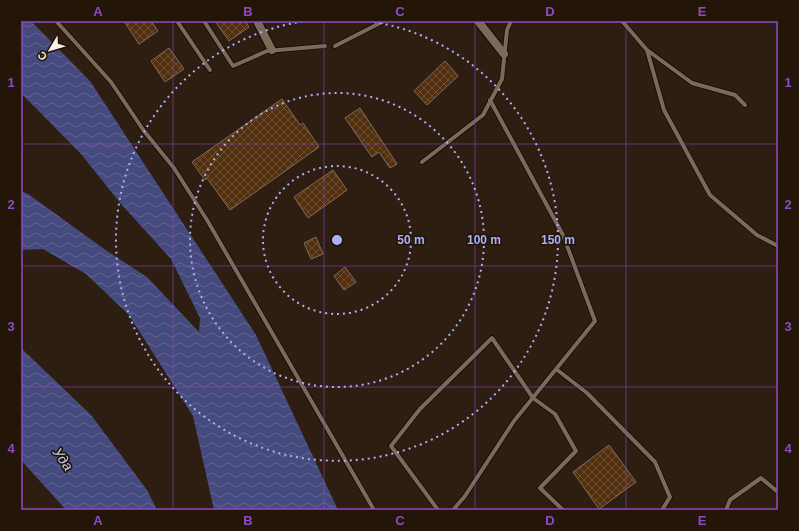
<svg xmlns="http://www.w3.org/2000/svg" width="799" height="531" viewBox="0 0 799 531" font-family="Helvetica,sans-serif">
	<style>
		.water { fill: url(#water-waves) }
		.building { fill: url(#building-cross-hatch); stroke: #7f6c5e }
		.lines { fill: none; stroke-linecap: round; stroke-linejoin: round }
		.service-casing { stroke: #150801; stroke-width: 5.5 }
		.minor-casing { stroke: #150801; stroke-width: 10 }
		.service { stroke: #7b695a; stroke-width: 4 }
		.minor { stroke: #7b695a; stroke-width: 8 }
		.grid { fill: none; stroke: #8e4ac5; stroke-width: 1; stroke-opacity: 0.55 }
		.ring { fill: none; stroke: #a7b1fc; stroke-width: 2; stroke-dasharray: 2 4 }
		.labels { text-anchor: middle; dominant-baseline: central; stroke-width: 3.5; stroke-linejoin: round; paint-order: stroke }
		.water-label { font-size: 14px; font-style: italic; fill: #cbd1f2; stroke: #241509 }
		.centre { fill: #a7b1fc; stroke: #241509; stroke-width: 2 }
		.ring-label { font-size: 12px; text-anchor: middle; font-weight: bold; fill: #a7b1fc; stroke: #241509; stroke-width: 3.5; stroke-linejoin: round; paint-order: stroke }
		.neatline { fill: none; stroke: #8e4ac5; stroke-width: 1.5 }
		.grid-label { font-size: 13px; text-anchor: middle; font-weight: bold; fill: #8e4ac5 }
	</style>
	<defs>
		<pattern id="water-waves" width="16" height="10" patternUnits="userSpaceOnUse"><rect width="16" height="10" fill="#464b7f"/><path d="M0 5q4-4 8 0t8 0" fill="none" stroke="#626591"/></pattern>
		<pattern id="building-cross-hatch" width="8" height="8" patternUnits="userSpaceOnUse"><rect width="8" height="8" fill="#522f0e"/><path d="M0 0l8 8M0 8l8-8" fill="none" stroke="#6c4e31"/></pattern>
	</defs>
	<rect width="100%" height="100%" fill="#2e1e12"/>
	<g class="water">
		<polygon points="21,21 31,21 90,81 256,335 338,510 214,510 193,416 129,315 86,274 43,249 21,250 21,191 28,194 107,251 147,277 199,332 200,318 171,259 121,204 81,154 21,93"/>
		<polygon points="21,348 91,415 147,490 157,510 66,510 21,460"/>
	</g>
	<g class="building">
		<polygon points="124,21 151,21 158,31 139,44"/>
		<polygon points="215,21 245,21 249,27 229,41"/>
		<polygon points="169,48 184,69 165,82 151,61"/>
		<polygon points="445,61 458,76 427,105 414,91"/>
		<polygon points="282,99 300,125 303,123 319,147 230,210 207,178 205,180 192,162"/>
		<polygon points="360,108 397,164 390,168 379,152 372,157 345,118"/>
		<polygon points="333,170 347,190 308,218 294,197"/>
		<polygon points="316,237 323,254 311,259 304,243"/>
		<polygon points="345,267 356,282 344,290 334,276"/>
		<polygon points="609,445 636,482 599,509 573,472"/>
	</g>
	<g class="lines">
		<defs>
			<g id="service">
				<polyline points="56,21 111,82 144,131 174,168 207,220 374,510"/>
				<polyline points="177,21 210,70"/>
				<polyline points="204,21 233,66 267,51 325,46"/>
				<polyline points="622,21 647,50 664,110 710,195 757,235 778,246"/>
				<polyline points="335,46 384,21"/>
				<polyline points="647,50 692,83 735,95 745,105"/>
				<polyline points="422,162 483,115 502,79 507,30 511,21"/>
				<polyline points="556,369 587,393 655,462 670,497 662,510"/>
				<polyline points="438,510 391,446 420,409 492,338 533,398 555,414 576,451 540,488 563,510"/>
				<polyline points="453,510 465,496 514,421 595,321 563,235 490,100"/>
				<polyline points="726,510 730,500 761,478 778,492"/>
			</g>
			<g id="minor">
				<polyline points="257,21 272,50"/>
				<polyline points="478,21 504,54"/>
			</g>
		</defs>
		<use href="#service" class="service-casing"/>
		<use href="#minor" class="minor-casing"/>
		<use href="#service" class="service"/>
		<use href="#minor" class="minor"/>
	</g>
	<path class="grid" d="M 173,21 L 173,510M 324,21 L 324,510M 475,21 L 475,510M 626,21 L 626,510M 21,144 L 778,144M 21,266 L 778,266M 21,387 L 778,387"/>
	<g class="ring">
		<circle cx="337" cy="240" r="74"/>
		<circle cx="337" cy="240" r="147"/>
		<path d="M368 21A221 221 0 1 1 306 21"/>
	</g>
	<g class="labels">
		<g class="water-label">
			<text transform="translate(63 459) rotate(55)">Уда</text>
		</g>
	</g>
	<circle cx="337" cy="240" r="6" class="centre"/>
	<g class="ring-label">
		<text x="411" y="244">50 m</text>
		<text x="484" y="244">100 m</text>
		<text x="558" y="244">150 m</text>
	</g>
	<rect width="799" height="531" fill="none" stroke="#241509" stroke-width="44"/>
	<g transform="translate(50 50) rotate(232)" stroke="#241509" stroke-width="3" paint-order="stroke">
	<path d="M0-3L7 15L0 10L-7 15Z" fill="#fcf1e9"/>
	<text y="-6" font-size="11" font-weight="bold" text-anchor="middle" fill="#fcf1e9">С</text>
	</g>
	<rect x="22" y="22" width="755" height="487" class="neatline"/>
	<g class="grid-label">
		<text x="98" y="16">A</text>
		<text x="248" y="16">B</text>
		<text x="400" y="16">C</text>
		<text x="550" y="16">D</text>
		<text x="702" y="16">E</text>
		<text x="11" y="87">1</text>
		<text x="788" y="87">1</text>
		<text x="11" y="209">2</text>
		<text x="788" y="209">2</text>
		<text x="11" y="331">3</text>
		<text x="788" y="331">3</text>
		<text x="11" y="453">4</text>
		<text x="788" y="453">4</text>
		<text x="98" y="525">A</text>
		<text x="248" y="525">B</text>
		<text x="400" y="525">C</text>
		<text x="550" y="525">D</text>
		<text x="702" y="525">E</text>
	</g>
</svg>
